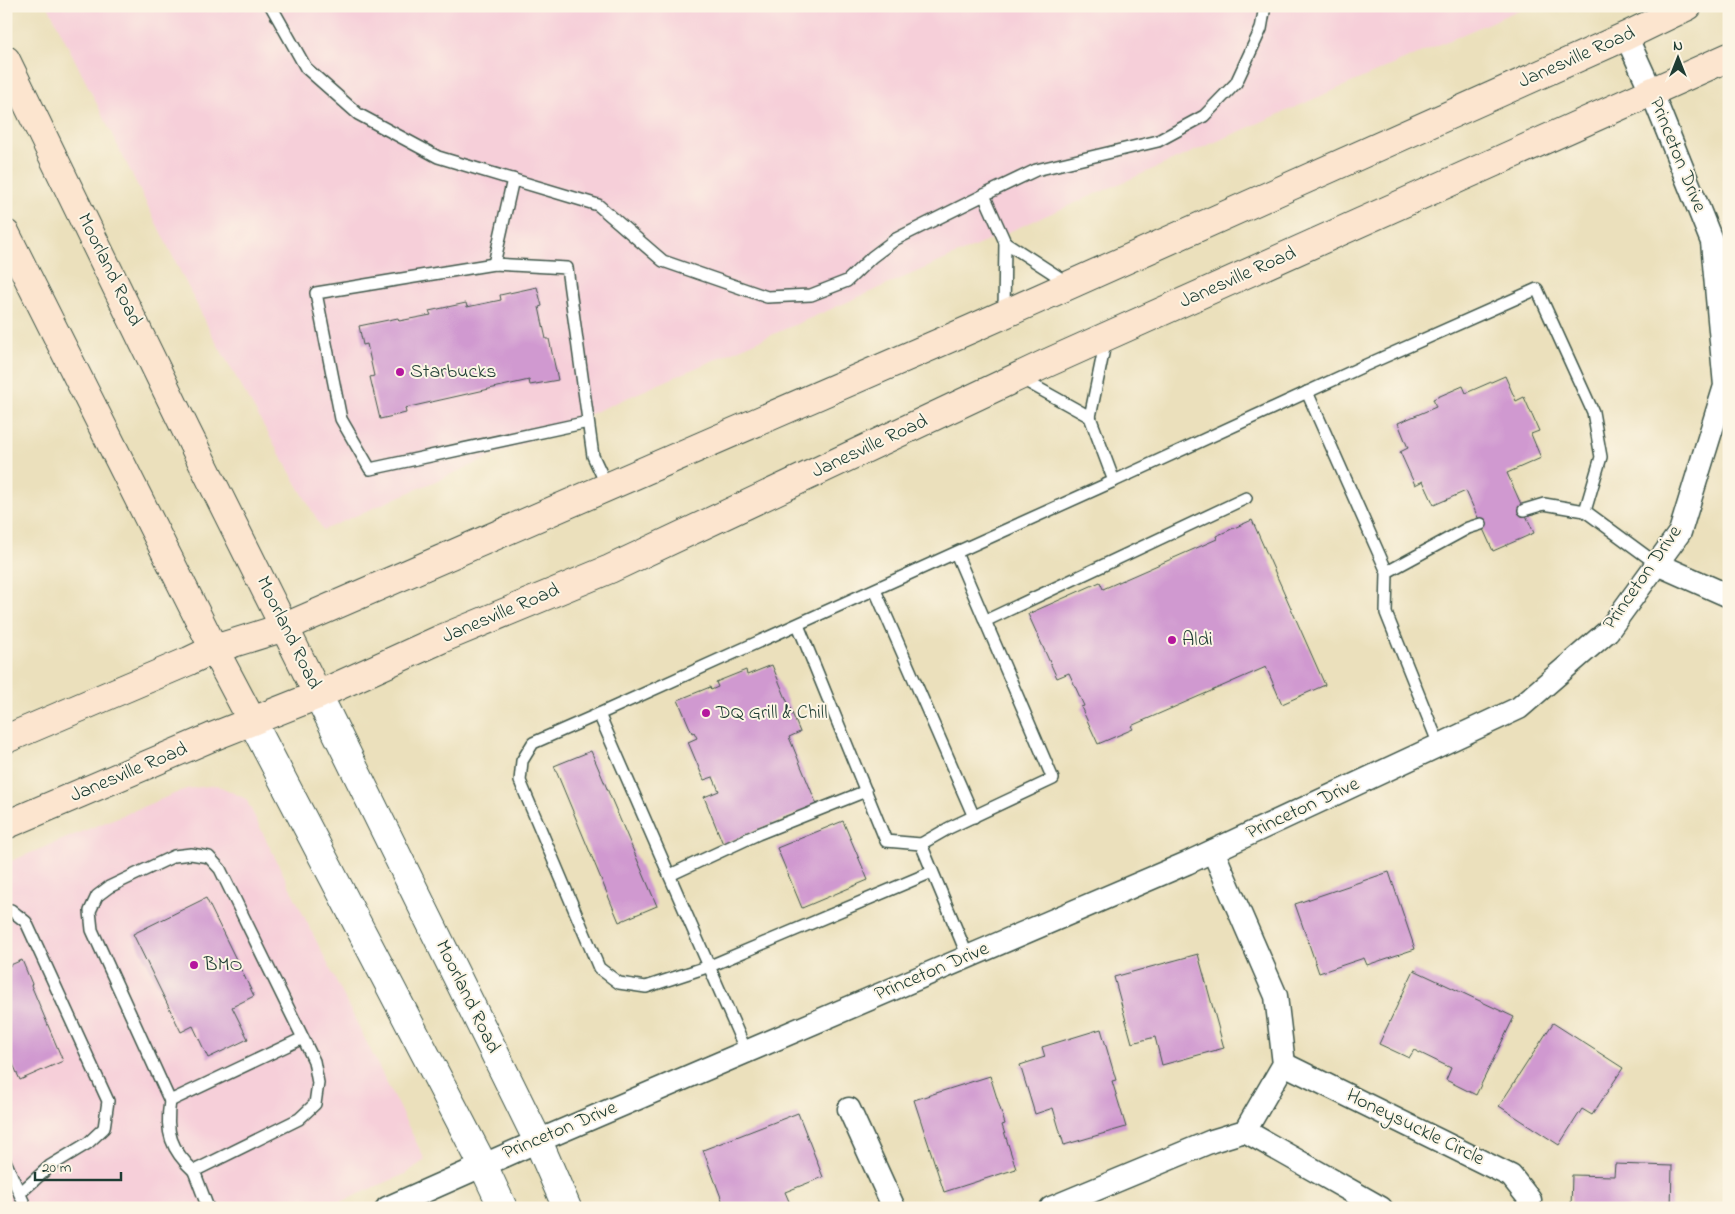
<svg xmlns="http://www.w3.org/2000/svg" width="1735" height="1214" viewBox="0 0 1735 1214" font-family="'Indie Flower',sans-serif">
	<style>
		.built { fill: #f6cfd9 }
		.building { fill: #d099d0 }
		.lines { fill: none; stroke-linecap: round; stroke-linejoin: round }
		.service-casing { stroke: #3e5548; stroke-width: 14 }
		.minor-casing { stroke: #3e5548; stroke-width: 25 }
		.tertiary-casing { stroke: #3e5548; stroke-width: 30 }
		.secondary-casing { stroke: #3e5548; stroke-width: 30 }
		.service { stroke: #fff; stroke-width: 11 }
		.minor { stroke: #fff; stroke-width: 22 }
		.tertiary { stroke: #fff; stroke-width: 28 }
		.secondary { stroke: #fce5cf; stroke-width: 28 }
		.poi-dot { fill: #b5179e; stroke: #fcf5e5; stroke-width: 2 }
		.labels { text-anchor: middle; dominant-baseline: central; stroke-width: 4; stroke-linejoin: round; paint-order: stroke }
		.street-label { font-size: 20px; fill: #1f3d34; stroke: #fcf5e5 }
		.poi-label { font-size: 20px; fill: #1f3d34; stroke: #fcf5e5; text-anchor: start }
	</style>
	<rect width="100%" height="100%" fill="#fcf5e5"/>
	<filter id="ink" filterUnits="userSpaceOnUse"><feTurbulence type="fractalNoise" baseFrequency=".02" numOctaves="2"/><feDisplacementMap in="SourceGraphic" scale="10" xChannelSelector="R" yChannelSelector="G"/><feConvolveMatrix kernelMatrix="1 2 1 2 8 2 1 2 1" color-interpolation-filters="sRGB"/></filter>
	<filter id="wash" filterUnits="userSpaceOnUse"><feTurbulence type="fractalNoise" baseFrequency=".0096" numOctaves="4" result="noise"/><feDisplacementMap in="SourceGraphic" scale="20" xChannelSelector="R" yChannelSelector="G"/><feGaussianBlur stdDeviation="1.12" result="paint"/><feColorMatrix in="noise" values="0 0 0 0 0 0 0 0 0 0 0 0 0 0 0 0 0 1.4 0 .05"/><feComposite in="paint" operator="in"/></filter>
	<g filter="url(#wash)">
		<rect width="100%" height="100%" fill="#ebe0bc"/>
		<g class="built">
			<polygon points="48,6 1528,6 323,530 212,335"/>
			<polygon points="217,785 246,799 425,1160 405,1174 327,1208 6,1208 6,863 186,789"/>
		</g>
		<g id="blocks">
			<g class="building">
				<polygon points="537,287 542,306 539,307 546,339 549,339 558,380 530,385 529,380 405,408 406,413 380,419 370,377 374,376 367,344 363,345 359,326 398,318 399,321 431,315 429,311 466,303 467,307 501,300 500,295"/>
				<polygon points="1505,376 1516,401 1524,397 1539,431 1531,434 1541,458 1507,473 1534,533 1493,551 1466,491 1434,505 1423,481 1415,485 1400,452 1408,448 1398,423 1436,407 1433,399 1463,386 1466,393"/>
				<polygon points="1252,520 1325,685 1282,704 1266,667 1131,726 1133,729 1098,744 1081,707 1084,706 1069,673 1057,678 1028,614 1100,582 1103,589 1217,539 1216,536"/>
				<polygon points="772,665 800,732 789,737 817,805 723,844 704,797 719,791 713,777 704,780 688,742 697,738 694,732 692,733 678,700 710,687 711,690 718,687 716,682 746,670 747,675"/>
				<polygon points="591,751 657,906 619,922 554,766"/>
				<polygon points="843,821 868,880 802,908 777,848"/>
				<polygon points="1389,872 1415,949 1367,965 1364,958 1319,973 1295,904"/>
				<polygon points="206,898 254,996 232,1007 248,1039 208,1058 193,1026 181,1032 133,934"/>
				<polygon points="1198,954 1224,1048 1162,1065 1155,1037 1132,1043 1114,977"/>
				<polygon points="22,960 32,984 31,985 63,1061 20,1080 6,1048 6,967"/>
				<polygon points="1414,970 1514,1017 1476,1095 1446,1080 1451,1068 1414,1050 1409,1058 1379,1044"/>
				<polygon points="1553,1023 1623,1068 1592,1115 1582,1109 1559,1145 1499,1106"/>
				<polygon points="1101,1029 1116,1080 1112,1081 1126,1127 1064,1145 1053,1108 1035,1114 1020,1065 1045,1057 1042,1047"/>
				<polygon points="990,1076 1005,1124 1002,1125 1016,1169 944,1192 914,1100"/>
				<polygon points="798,1113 823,1177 785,1192 791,1206 786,1208 725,1208 703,1150"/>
				<polygon points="1615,1164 1672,1166 1671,1208 1571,1208 1572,1175 1614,1176"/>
			</g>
		</g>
	</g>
	<g filter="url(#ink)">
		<use href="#blocks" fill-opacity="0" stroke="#3e5548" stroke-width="1"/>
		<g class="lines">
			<defs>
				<g id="service">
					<polyline points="271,6 306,68 358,114 438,157 598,205 663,261 767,297 811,295 847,281 872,257 896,239 984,195 1005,242"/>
					<polyline points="984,195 1036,170 1158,141 1204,116 1236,83 1261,29 1265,6"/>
					<polyline points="494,264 513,179"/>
					<polyline points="1004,313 1005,242 1068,283"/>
					<polyline points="1020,378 1090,417 1106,339"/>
					<polyline points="1307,392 1387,572 1386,613 1439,745"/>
					<polyline points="588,422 370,469 341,419 316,293 494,264 567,268 593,456 607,486"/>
					<polyline points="1114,481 1366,365 1537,289 1593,412 1601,457 1585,511 1657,564"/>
					<polyline points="1524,510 1544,504 1585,511"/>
					<polyline points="1387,572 1468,528 1481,524"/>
					<polyline points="875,590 974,817"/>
					<polyline points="985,621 1246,498"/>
					<polyline points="798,625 886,841 921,844 968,957"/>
					<polyline points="599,714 533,743 522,761 520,781 599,968 619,983 646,987 710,966 932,872"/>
					<polyline points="921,844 949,828 1053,779 956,553"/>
					<polyline points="670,875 758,834 866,791"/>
					<polyline points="6,911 11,910 26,922 108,1101 104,1128 88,1143 50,1166 20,1193"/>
					<polyline points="746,1051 599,714 1114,481 1090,417"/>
					<path d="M 170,1101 C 165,1132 171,1150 194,1171"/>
					<polyline points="6,1163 26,1208"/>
					<polyline points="208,1208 194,1171 299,1119 315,1104 318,1083 314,1061 303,1038 220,869 209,857 191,854 174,856 109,887 97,896 90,911 92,930 170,1101 303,1038"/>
				</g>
				<g id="minor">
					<polyline points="1657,564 1729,596"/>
					<polyline points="1284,1064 1511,1176 1530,1200 1527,1208"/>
					<polyline points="849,1109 894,1208"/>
					<polyline points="1245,1131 1381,1208"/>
					<polyline points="387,1208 538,1141 1187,863 1519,708 1608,631 1680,532 1725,386 1712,242 1652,93 1626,36"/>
					<polyline points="1051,1208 1212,1141 1245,1131 1284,1064 1276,996 1213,851"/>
				</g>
				<g id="tertiary">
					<polyline points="318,695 538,1141 567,1208"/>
					<polyline points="252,721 483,1165 503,1208"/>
				</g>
				<g id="secondary">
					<polyline points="6,60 186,430 318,695"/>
					<polyline points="6,234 214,649 252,721"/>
					<polyline points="6,739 189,661 214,649 285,627 971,329 1626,36 1688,6"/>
					<polyline points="6,825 212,737 318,695 441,639 610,569 1045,364 1729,57"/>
				</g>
			</defs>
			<use href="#service" class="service-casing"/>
			<use href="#minor" class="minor-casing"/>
			<use href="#tertiary" class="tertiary-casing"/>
			<use href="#secondary" class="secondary-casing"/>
			<use href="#service" class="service"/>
			<use href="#minor" class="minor"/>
			<use href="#tertiary" class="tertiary"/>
			<use href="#secondary" class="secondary"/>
		</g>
	</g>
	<g class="poi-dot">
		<circle cx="400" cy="372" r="5"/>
		<circle cx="1172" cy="640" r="5"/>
		<circle cx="706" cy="713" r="5"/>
		<circle cx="194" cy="965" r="5"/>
	</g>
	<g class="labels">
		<g class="street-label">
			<text transform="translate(1577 58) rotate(-24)">Janesville Road</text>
			<text transform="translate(1677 155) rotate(68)">Princeton Drive</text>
			<text transform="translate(109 270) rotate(64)">Moorland Road</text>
			<text transform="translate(1238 278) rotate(-24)">Janesville Road</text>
			<text transform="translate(870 447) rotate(-25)">Janesville Road</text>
			<text transform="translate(1643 578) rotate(-55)">Princeton Drive</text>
			<text transform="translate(501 614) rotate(-23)">Janesville Road</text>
			<text transform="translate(288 633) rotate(64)">Moorland Road</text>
			<text transform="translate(129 773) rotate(-23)">Janesville Road</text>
			<text transform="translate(1303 809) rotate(-25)">Princeton Drive</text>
			<text transform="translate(932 972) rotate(-23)">Princeton Drive</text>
			<text transform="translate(467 997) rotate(64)">Moorland Road</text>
			<text transform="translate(1415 1128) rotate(26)">Honeysuckle Circle</text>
			<text transform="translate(560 1131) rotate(-23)">Princeton Drive</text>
		</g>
		<g class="poi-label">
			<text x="410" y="372">Starbucks</text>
			<text x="1182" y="640">Aldi</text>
			<text x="716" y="713">DQ Grill &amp; Chill</text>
			<text x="204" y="965">BMO</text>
		</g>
	</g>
	<rect width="1735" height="1214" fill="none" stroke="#fcf5e5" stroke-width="25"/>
	<g transform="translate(1678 58)" stroke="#fcf5e5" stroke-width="4" paint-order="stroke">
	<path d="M0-4L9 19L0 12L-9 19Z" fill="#1f3d34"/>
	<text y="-8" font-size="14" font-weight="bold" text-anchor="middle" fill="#1f3d34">N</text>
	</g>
	<path d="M35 1172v8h86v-8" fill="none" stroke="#1f3d34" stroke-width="2.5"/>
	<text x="42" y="1172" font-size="15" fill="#1f3d34" stroke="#fcf5e5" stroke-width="4" paint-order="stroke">20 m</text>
</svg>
